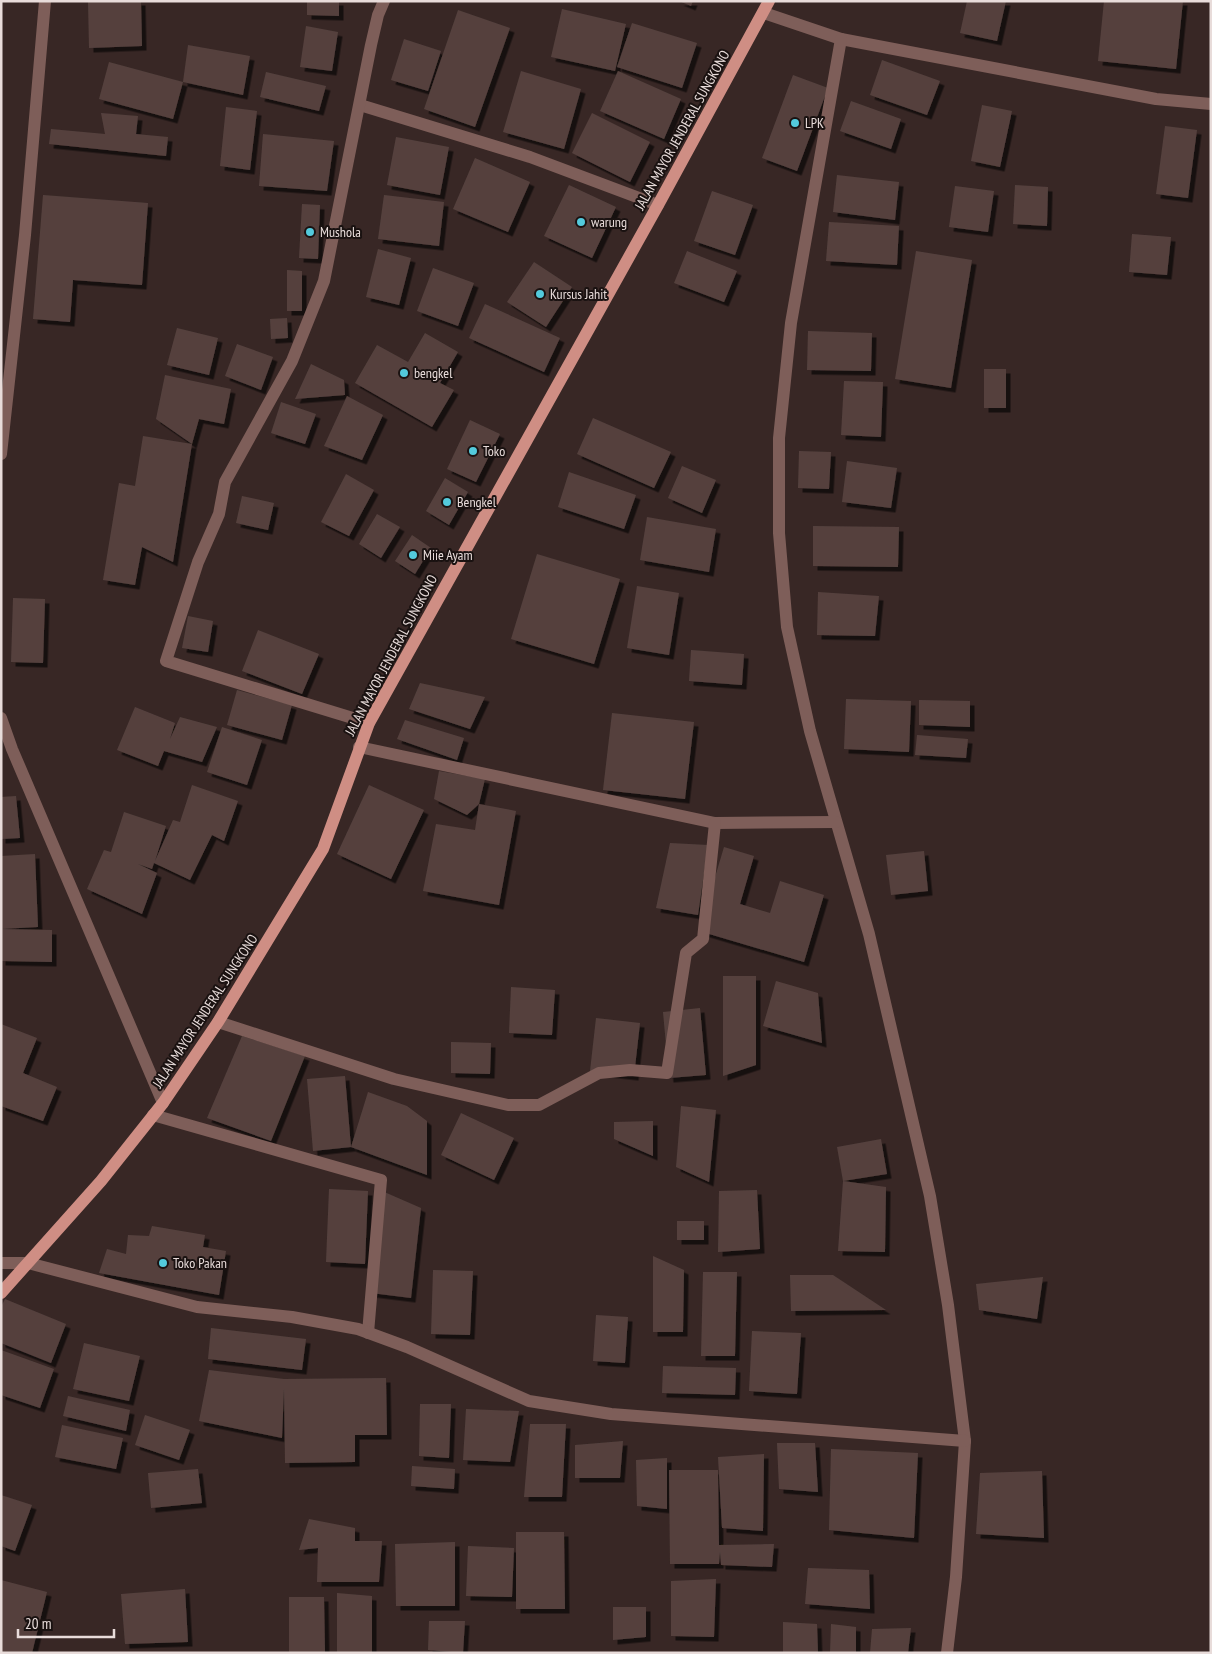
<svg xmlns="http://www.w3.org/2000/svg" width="1212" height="1654" viewBox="0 0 1212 1654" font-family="'PT Sans Narrow',sans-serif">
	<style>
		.building { fill: #54413e; filter: url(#shadow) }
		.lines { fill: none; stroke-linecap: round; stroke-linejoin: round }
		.minor { stroke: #7e5e59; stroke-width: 12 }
		.primary { stroke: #cf8e84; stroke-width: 12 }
		.poi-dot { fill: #53cadc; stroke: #1a1211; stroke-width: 2 }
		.labels { text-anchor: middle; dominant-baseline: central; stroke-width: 4; stroke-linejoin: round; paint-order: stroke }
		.poi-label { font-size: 14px; fill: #e8dcda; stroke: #1a1211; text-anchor: start }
		.street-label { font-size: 14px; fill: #e8dcda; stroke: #1a1211 }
	</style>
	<defs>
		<filter id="shadow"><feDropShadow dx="4.5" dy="4.5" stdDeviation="0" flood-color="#0009"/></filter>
	</defs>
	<rect width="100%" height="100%" fill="#382725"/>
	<g class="building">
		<polygon points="88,1 141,1 142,46 89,48"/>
		<polygon points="307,1 339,1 339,16 307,15"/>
		<polygon points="679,1 693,1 691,6"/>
		<polygon points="967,1 1006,1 997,41 960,33"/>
		<polygon points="1104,1 1183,1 1176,69 1098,61"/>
		<polygon points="562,9 626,24 615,71 551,57"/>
		<polygon points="458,10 510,28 475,127 424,109"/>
		<polygon points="632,23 697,43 682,88 617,67"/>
		<polygon points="306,26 338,32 332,71 300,67"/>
		<polygon points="404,39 441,51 428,91 391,80"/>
		<polygon points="188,45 250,56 243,95 183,82"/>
		<polygon points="882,60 940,81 927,115 870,95"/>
		<polygon points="109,62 183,82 173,119 99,99"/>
		<polygon points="521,71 581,89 564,149 503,132"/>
		<polygon points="618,71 681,99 664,139 600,111"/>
		<polygon points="266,72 326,86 319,111 260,97"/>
		<polygon points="793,75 828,88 797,171 762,158"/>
		<polygon points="851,101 901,119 891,149 840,131"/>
		<polygon points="982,105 1012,111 1000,167 971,161"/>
		<polygon points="226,107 257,111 250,170 220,166"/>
		<polygon points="101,113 138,116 136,134 168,137 166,156 49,144 51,129 105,134"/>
		<polygon points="592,113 650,142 630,182 572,153"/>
		<polygon points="1165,126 1197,130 1188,198 1156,194"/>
		<polygon points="263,134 334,141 327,191 259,186"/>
		<polygon points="396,137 449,147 440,195 387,185"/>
		<polygon points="475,158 530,182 508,232 453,209"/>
		<polygon points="837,175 899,182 895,220 833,212"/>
		<polygon points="569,185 616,207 592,258 544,236"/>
		<polygon points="1015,185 1048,187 1047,226 1013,224"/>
		<polygon points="955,186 994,191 988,232 949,227"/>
		<polygon points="712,191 753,205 735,255 694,241"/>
		<polygon points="43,195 148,203 142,285 73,280 70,322 33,319"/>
		<polygon points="384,195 444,202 439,246 378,239"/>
		<polygon points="302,204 320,205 318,259 299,258"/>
		<polygon points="829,222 899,226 897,265 826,261"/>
		<polygon points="1132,234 1171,237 1167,275 1129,272"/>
		<polygon points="378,249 411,258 399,305 366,297"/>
		<polygon points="687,251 737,271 724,302 674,283"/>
		<polygon points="916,251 972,260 951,388 895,379"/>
		<polygon points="534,262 572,287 546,327 507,302"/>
		<polygon points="433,268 474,283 458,326 417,311"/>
		<polygon points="287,270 302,271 302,311 287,311"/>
		<polygon points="485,304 560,338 544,372 469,338"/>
		<polygon points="287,318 288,338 271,339 270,319"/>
		<polygon points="177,328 218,338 209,375 167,365"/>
		<polygon points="808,331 872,333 871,371 807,370"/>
		<polygon points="425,333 458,352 440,383 454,390 432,427 355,383 377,345 408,362"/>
		<polygon points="237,344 273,357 261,390 225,376"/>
		<polygon points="311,364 344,380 345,395 295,399"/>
		<rect x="984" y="369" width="22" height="39"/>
		<polygon points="165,375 231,389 224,424 199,419 192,444 156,419"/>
		<polygon points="844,381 883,382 881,437 841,435"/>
		<polygon points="347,396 383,415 362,460 324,446"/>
		<polygon points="281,402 316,414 305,444 271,433"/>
		<polygon points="593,418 671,452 654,488 577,454"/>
		<polygon points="470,420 500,434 476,482 447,469"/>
		<polygon points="143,436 192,444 173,562 142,547 135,585 103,580 119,483 135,486"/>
		<polygon points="799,451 831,452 829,489 798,488"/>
		<polygon points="847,461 897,468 891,508 842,502"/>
		<polygon points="682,466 716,480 702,513 668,498"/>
		<polygon points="569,472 636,495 624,529 558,507"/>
		<polygon points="346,474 374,490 349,536 321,522"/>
		<polygon points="445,478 468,492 449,525 426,511"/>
		<polygon points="242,496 274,503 268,530 236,523"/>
		<polygon points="377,514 400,527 381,558 359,544"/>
		<polygon points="647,517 716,529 709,572 640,560"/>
		<polygon points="813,526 899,527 898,567 813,566"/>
		<polygon points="412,535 431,548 415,574 395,561"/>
		<polygon points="537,554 620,579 594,664 511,639"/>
		<polygon points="637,586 679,593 669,655 627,648"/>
		<polygon points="818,592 879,596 875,636 817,635"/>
		<polygon points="13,598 45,599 43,663 11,662"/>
		<polygon points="188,616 213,621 208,652 182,648"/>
		<polygon points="258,630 319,654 302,694 242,671"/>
		<polygon points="691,650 744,654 742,685 689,681"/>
		<polygon points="420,683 485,697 470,729 409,709"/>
		<polygon points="237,690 292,705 282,740 227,725"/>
		<polygon points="846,699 911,701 909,752 844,749"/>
		<polygon points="919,700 970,701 970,727 919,725"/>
		<polygon points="135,707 175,723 170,739 180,717 217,727 202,762 164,751 158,766 117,750"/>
		<polygon points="612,713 694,722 685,799 603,790"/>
		<polygon points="405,720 464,738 457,760 397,739"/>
		<polygon points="222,727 262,740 247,785 207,772"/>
		<polygon points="917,735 968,739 966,758 915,755"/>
		<polygon points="439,771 485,779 479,804 467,815 434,799"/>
		<polygon points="192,785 238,801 224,841 212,835 190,880 154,863 152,869 138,864 157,873 142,914 87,889 104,850 111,852 124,812 166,826 155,861 173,820 180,822"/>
		<polygon points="369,785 424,810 391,879 337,854"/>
		<polygon points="16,796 20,838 1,839 1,797"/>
		<polygon points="479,804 516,811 499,905 423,891 436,824 475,830"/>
		<polygon points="670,843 708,845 698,915 656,908"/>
		<polygon points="724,847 754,856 740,904 770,913 780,881 824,895 804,962 699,931"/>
		<polygon points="924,851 928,891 891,895 886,855"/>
		<polygon points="35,854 38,927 1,929 1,856"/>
		<polygon points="1,929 52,930 52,962 1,961"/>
		<polygon points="723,976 756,976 756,1065 723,1076"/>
		<polygon points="776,981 818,993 822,1043 763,1026"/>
		<polygon points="511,987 555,990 552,1035 509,1033"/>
		<polygon points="700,1008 706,1075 669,1078 663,1012"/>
		<polygon points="596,1018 640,1023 634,1076 590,1071"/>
		<polygon points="1,1024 37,1038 23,1073 57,1087 43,1121 1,1106"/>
		<polygon points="242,1036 305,1056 271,1141 207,1118"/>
		<polygon points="451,1042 491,1043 490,1074 451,1073"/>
		<polygon points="345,1076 351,1147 368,1092 407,1106 427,1121 427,1175 351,1147 313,1151 307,1079"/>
		<polygon points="681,1106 716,1110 709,1182 676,1167"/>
		<polygon points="461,1113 514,1138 494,1180 441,1155"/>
		<polygon points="653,1121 653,1156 614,1139 614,1122"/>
		<polygon points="881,1139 887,1174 843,1181 837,1147"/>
		<polygon points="843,1181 886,1187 885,1252 838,1251"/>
		<polygon points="329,1189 368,1191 365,1264 326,1262"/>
		<polygon points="757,1190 760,1249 718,1252 719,1191"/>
		<polygon points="382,1191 421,1208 411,1298 371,1293"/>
		<rect x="677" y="1221" width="27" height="19"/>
		<polygon points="152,1226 205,1235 203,1247 226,1251 219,1295 99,1273 107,1249 126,1254 128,1235 149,1236"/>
		<polygon points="653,1256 684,1270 683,1332 653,1332"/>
		<polygon points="433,1270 473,1271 470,1335 431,1334"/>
		<polygon points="703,1272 737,1272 735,1356 701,1356"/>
		<polygon points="790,1275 833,1275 886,1310 791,1311"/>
		<polygon points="1043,1277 1037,1319 979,1310 976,1284"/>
		<polygon points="5,1299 66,1324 51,1363 1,1343 1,1307"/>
		<polygon points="596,1315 628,1317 625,1363 593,1361"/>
		<polygon points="211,1328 306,1339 302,1370 208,1359"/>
		<polygon points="752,1331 801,1333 797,1394 749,1391"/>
		<polygon points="84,1343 140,1356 129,1401 73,1389"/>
		<polygon points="1,1350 54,1369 40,1408 1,1395"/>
		<polygon points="663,1366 736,1368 735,1395 662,1393"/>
		<polygon points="209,1370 284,1379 386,1378 387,1435 355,1435 355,1462 285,1463 284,1389 282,1438 199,1421"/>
		<polygon points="68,1396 130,1410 126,1431 63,1416"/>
		<polygon points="420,1404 451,1404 449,1458 419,1456"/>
		<polygon points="466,1409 519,1411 510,1462 463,1460"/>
		<polygon points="145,1415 190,1430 179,1460 135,1445"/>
		<polygon points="530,1424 566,1424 562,1497 524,1497"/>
		<polygon points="62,1425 123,1438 116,1469 55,1457"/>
		<polygon points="623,1441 620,1478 575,1478 575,1445"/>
		<polygon points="777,1443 815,1443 818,1492 779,1489"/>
		<polygon points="831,1449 918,1453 914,1538 829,1530"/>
		<polygon points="764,1454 763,1531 722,1528 718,1457"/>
		<polygon points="667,1458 667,1509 637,1506 636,1460"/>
		<polygon points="412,1466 455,1469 454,1489 411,1486"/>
		<polygon points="198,1469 202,1503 151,1508 148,1473"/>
		<polygon points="669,1470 718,1470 719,1545 774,1544 772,1567 721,1565 720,1552 719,1564 670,1564"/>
		<polygon points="1042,1471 1044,1538 976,1534 980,1473"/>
		<polygon points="1,1495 32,1505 15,1551 1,1546"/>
		<polygon points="309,1519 355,1528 355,1541 382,1541 379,1582 317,1582 318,1548 299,1550"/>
		<polygon points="516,1532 564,1532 565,1609 516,1609"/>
		<polygon points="455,1542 455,1606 396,1606 395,1544"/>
		<polygon points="468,1546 514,1548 512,1597 466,1596"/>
		<polygon points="808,1568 869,1570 870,1609 805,1604"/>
		<polygon points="716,1579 714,1637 671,1636 671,1581"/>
		<polygon points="1,1580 47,1592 32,1653 1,1653"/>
		<polygon points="185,1589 188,1642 125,1644 121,1594"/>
		<polygon points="337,1593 372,1596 372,1653 337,1653"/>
		<polygon points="289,1597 324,1597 325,1653 289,1653"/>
		<polygon points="613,1607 646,1607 646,1637 613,1640"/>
		<polygon points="429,1621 465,1621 463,1653 428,1650"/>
		<polygon points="783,1622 817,1624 818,1653 783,1653"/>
		<polygon points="831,1624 856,1627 856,1653 830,1653"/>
		<polygon points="911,1628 908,1653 870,1653 872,1629"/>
	</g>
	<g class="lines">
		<g class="minor">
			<polyline points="764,13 841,39 1156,99 1211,104"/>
			<polyline points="841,39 791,323 779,438 779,533 787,627 810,731 869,934 930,1196 948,1305 965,1441 956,1577 947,1653"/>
			<polyline points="360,105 530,157 658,205"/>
			<polyline points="1,454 25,235 45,1"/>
			<polyline points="1,718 12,749 163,1103"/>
			<polyline points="369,723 166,661 198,562 219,514 225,482 292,361 324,281 371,45 378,15 384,1"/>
			<polyline points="359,747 715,823 836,822"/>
			<polyline points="218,1022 394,1079 508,1105 539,1105 599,1073 630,1070 667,1073 686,953 703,939 715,823"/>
			<polyline points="153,1115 381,1180 368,1333"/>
			<polyline points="1,1263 28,1263 197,1307 292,1317 358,1329 407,1347 529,1401 611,1414 965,1441"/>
		</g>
		<polyline class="primary" points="1,1293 101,1181 163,1103 218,1022 323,849 369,723 658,205 769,1"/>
	</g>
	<g class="poi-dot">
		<circle cx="795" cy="123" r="5"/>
		<circle cx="581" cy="222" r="5"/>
		<circle cx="310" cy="232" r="5"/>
		<circle cx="540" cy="294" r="5"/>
		<circle cx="404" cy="373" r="5"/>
		<circle cx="473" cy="451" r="5"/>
		<circle cx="447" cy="502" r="5"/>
		<circle cx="413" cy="555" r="5"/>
		<circle cx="163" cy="1263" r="5"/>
	</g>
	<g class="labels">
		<g class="poi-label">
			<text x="805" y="123">LPK</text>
			<text x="591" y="222">warung</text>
			<text x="320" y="232">Mushola</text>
			<text x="550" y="294">Kursus Jahit</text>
			<text x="414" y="373">bengkel</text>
			<text x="483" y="451">Toko</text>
			<text x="457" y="502">Bengkel</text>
			<text x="423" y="555">Miie Ayam</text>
			<text x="173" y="1263">Toko Pakan</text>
		</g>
		<g class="street-label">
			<text transform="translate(682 130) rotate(-61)">JALAN MAYOR JENDERAL SUNGKONO</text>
			<text transform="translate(391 655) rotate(-62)">JALAN MAYOR JENDERAL SUNGKONO</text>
			<text transform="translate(205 1011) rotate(-57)">JALAN MAYOR JENDERAL SUNGKONO</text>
		</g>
	</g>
	<rect width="1212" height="1654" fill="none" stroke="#e8dcda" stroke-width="5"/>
	<path d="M18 1629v8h96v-8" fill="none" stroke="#e8dcda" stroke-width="2.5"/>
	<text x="25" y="1629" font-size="15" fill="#e8dcda" stroke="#1a1211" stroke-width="4" paint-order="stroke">20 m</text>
</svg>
